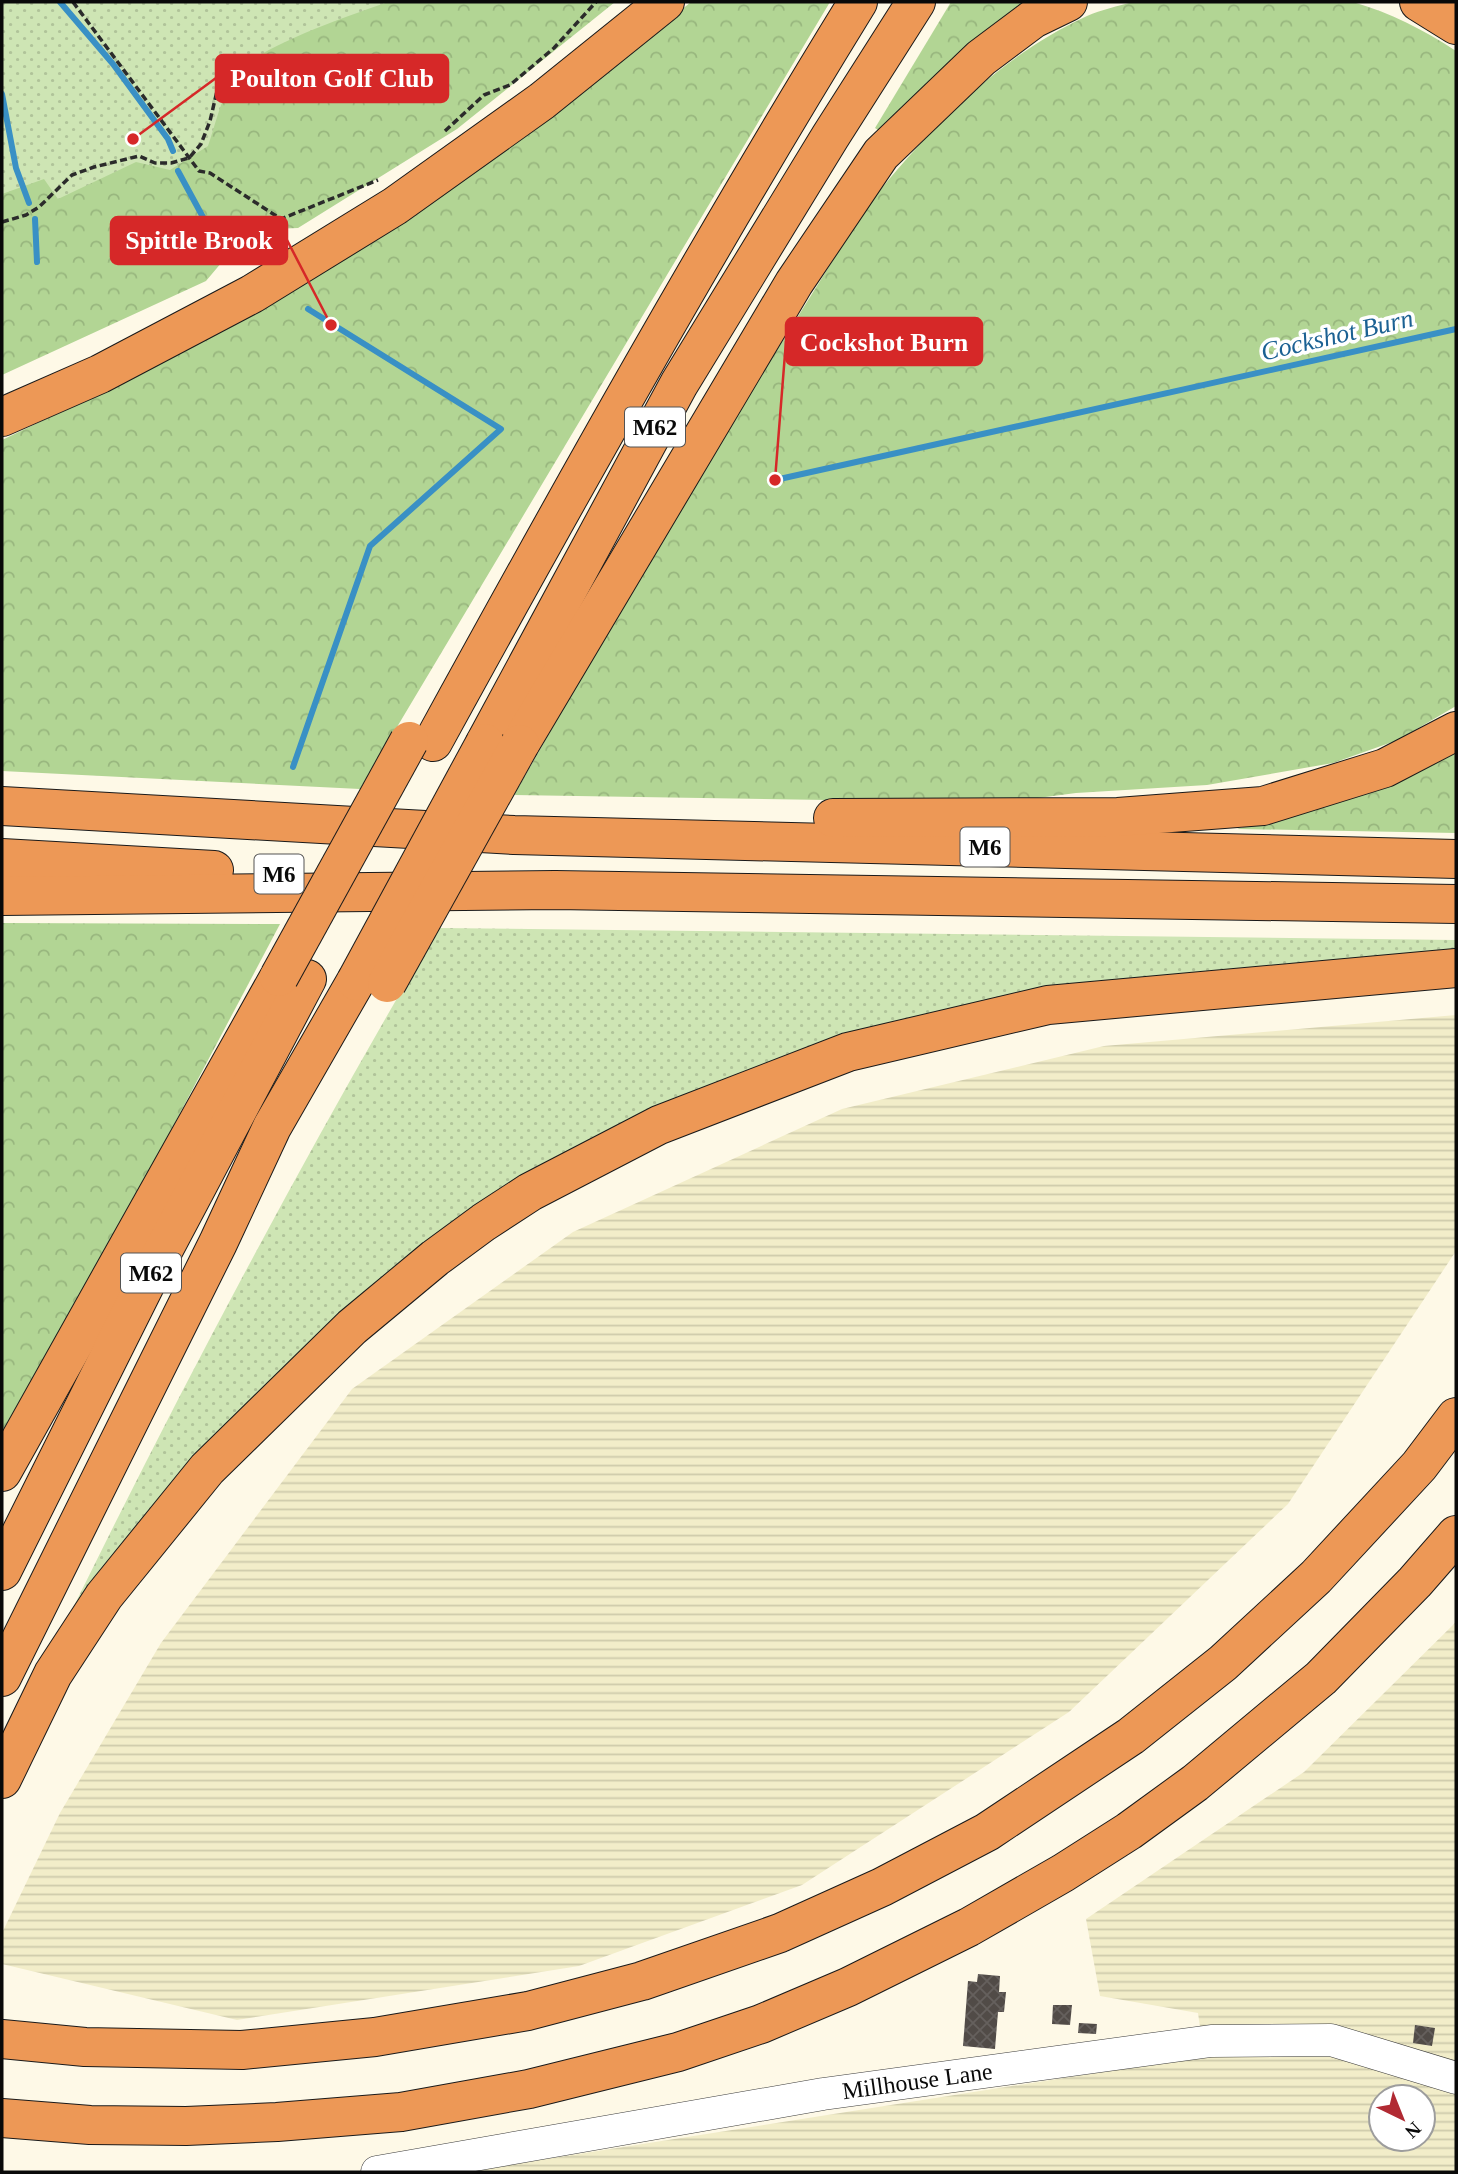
<svg xmlns="http://www.w3.org/2000/svg" width="1458" height="2174" viewBox="0 0 1458 2174" font-family="'Times New Roman',serif">
	<style>
		.farmland { fill: url(#farmland-rules); fill-rule: evenodd }
		.grass { fill: url(#grass-dots) }
		.forest { fill: url(#forest-crowns) }
		.lines { fill: none; stroke-linecap: round; stroke-linejoin: round }
		.stream { stroke: #3990c5; stroke-width: 6 }
		.building { fill: url(#building-cross-hatch) }
		.minor-casing { stroke: #3c3c3c; stroke-width: 33 }
		.highway-casing { stroke: #1a1a1a; stroke-width: 40 }
		.path { stroke: #2b2b2b; stroke-width: 3.5; stroke-dasharray: 7 3.5; stroke-linecap: butt }
		.minor { stroke: #fff; stroke-width: 32 }
		.highway { stroke: #ed9856; stroke-width: 38 }
		.highway-bridge-casing { stroke: #1a1a1a; stroke-width: 40; stroke-linecap: butt }
		.highway-bridge { stroke: #ed9856; stroke-width: 38 }
		.labels { text-anchor: middle; dominant-baseline: central; stroke-width: 7; stroke-linejoin: round; paint-order: stroke }
		.shield { fill: #fff; stroke: #535353; stroke-width: 2 }
		.shield-label { font-size: 23px; font-weight: bold; fill: #090909 }
		.street-label { font-size: 24px; fill: #090909; stroke: #fff }
		.water-label { font-size: 26px; font-style: italic; fill: #1b6193; stroke: #fff }
		.leader { fill: none; stroke: #d62828; stroke-width: 2.5 }
		.callout-dot { fill: #d62828; stroke: #fff; stroke-width: 2.5 }
		.callout { fill: #d62828; stroke: #d62828; stroke-width: 2.5 }
		.callout-label { font-size: 26px; text-anchor: middle; font-weight: bold; fill: #fff }
	</style>
	<defs>
		<pattern id="farmland-rules" width="6" height="5" patternUnits="userSpaceOnUse" patternTransform="scale(1.75)"><rect width="6" height="5" fill="#f2edc9"/><path d="M0 2.5h6" fill="none" stroke="#cecaab"/></pattern>
		<pattern id="grass-dots" width="8" height="8" patternUnits="userSpaceOnUse" patternTransform="scale(1.75)"><rect width="8" height="8" fill="#cee5b4"/><path d="M2 2h.1M6 6h.1" fill="none" stroke="#b0c399" stroke-width="1.8" stroke-linecap="round"/></pattern>
		<pattern id="forest-crowns" width="20" height="18" patternUnits="userSpaceOnUse" patternTransform="scale(1.75)"><rect width="20" height="18" fill="#b2d594"/><path d="M2 6a3 3 0 1 1 6 0M12 15a3 3 0 1 1 6 0" fill="none" stroke="#98b67e"/></pattern>
		<pattern id="building-cross-hatch" width="8" height="8" patternUnits="userSpaceOnUse" patternTransform="scale(1.75)"><rect width="8" height="8" fill="#514b47"/><path d="M0 0l8 8M0 8l8-8" fill="none" stroke="#65605d"/></pattern>
	</defs>
	<rect width="100%" height="100%" fill="#fef9e7"/>
	<g class="farmland">
		<polygon points="1456,1015 1456,1251 1288,1504 1069,1712 802,1885 579,1966 237,2020 2,1964 2,1933 60,1813 161,1643 352,1389 573,1232 842,1109 1104,1046"/>
		<path d="M 1456,1622 L 1456,2172 L 463,2172 L 1204,2056 L 1198,2013 L 1100,1996 L 1086,1919 L 1304,1772 ZM 1381,2097 L 1423,2097 L 1423,2139 L 1381,2139 Z"/>
	</g>
	<g class="grass">
		<polygon points="2,2 478,2 2,268"/>
		<path d="M 438,928 L 1456,940 L 1456,959 L 970,1009 L 444,1238 L 50,1655 C 170,1408 298,1166 438,928 Z"/>
	</g>
	<g class="forest">
		<path d="M 388,2 L 615,2 L 457,129 L 298,228 L 249,230 L 206,281 L 2,375 L 2,194 L 44,179 L 58,199 L 136,162 L 170,170 L 208,146 C 216,123 221,97 235,76 C 252,48 354,14 388,2 Z"/>
		<polygon points="691,2 830,2 360,789 2,771 2,440 140,374 382,236 535,130"/>
		<polygon points="951,2 1031,2 881,132 875,128"/>
		<path d="M 1133,2 L 1353,2 C 1391,13 1424,30 1456,51 L 1456,706 L 1398,740 L 1333,763 L 1207,785 L 1076,793 L 1030,799 L 984,798 L 893,801 L 514,795 L 674,515 L 865,209 C 926,132 996,58 1087,16 C 1101,10 1118,6 1133,2 Z"/>
		<polygon points="1456,751 1456,833 1237,829 1271,819"/>
		<polygon points="2,923 280,924 133,1202 2,1432"/>
	</g>
	<g class="lines">
		<g class="stream">
			<polyline points="60,2 113,64 168,139 173,151"/>
			<polyline points="2,94 16,168 29,203"/>
			<polyline points="178,171 204,219 237,256"/>
			<polyline points="35,219 37,262"/>
			<polyline points="775,480 1456,329"/>
			<polyline points="293,767 370,546 501,429 308,309"/>
		</g>
	</g>
	<g class="building">
		<polygon points="978,1974 1000,1976 999,1992 1006,1992 1004,2012 998,2012 995,2049 963,2046 968,1981 977,1982"/>
		<polygon points="1053,2005 1072,2005 1070,2025 1052,2024"/>
		<polygon points="1079,2023 1097,2024 1096,2034 1078,2033"/>
		<polygon points="1415,2025 1435,2028 1432,2046 1413,2043"/>
	</g>
	<g class="lines">
		<defs>
			<g id="minor">
				<path id="s1" d="M 377,2172 L 823,2094 L 1211,2041 L 1331,2040 L 1456,2078"/>
			</g>
			<g id="highway">
				<polyline points="1419,2 1456,25"/>
				<polyline points="2,417 100,374 252,294 395,206 542,101 665,2"/>
				<path d="M 433,742 C 570,492 709,244 858,2"/>
				<polyline points="485,743 679,384 830,137 916,2"/>
				<polyline points="520,744 794,283 881,154 981,58 1033,19 1068,2"/>
				<polyline points="2,806 514,835 1456,859"/>
				<polyline points="833,818 1118,817 1263,806 1385,768 1456,731"/>
				<polyline points="2,858 214,870"/>
				<polyline points="2,896 555,890 1456,904"/>
				<polyline points="2,1472 278,979"/>
				<polyline points="2,1571 146,1283 307,979"/>
				<polyline points="2,1677 218,1243 272,1127 356,981"/>
				<polyline points="2,1779 53,1674 104,1596 207,1469 352,1327 435,1258 484,1222 530,1192 659,1125 848,1052 1048,1005 1456,968"/>
				<polyline points="2,2039 85,2047 242,2050 375,2037 528,2011 642,1981 780,1933 882,1887 987,1832 1131,1736 1223,1663 1316,1577 1419,1466 1456,1417"/>
				<polyline points="2,2118 90,2125 186,2126 277,2122 401,2112 529,2089 678,2052 761,2024 848,1987 969,1927 1063,1873 1129,1831 1195,1783 1321,1678 1415,1582 1456,1535"/>
			</g>
		</defs>
		<use href="#minor" class="minor-casing"/>
		<use href="#highway" class="highway-casing"/>
		<g class="path">
			<polyline points="73,2 199,171 210,173 281,219 378,180"/>
			<polyline points="445,131 484,95 510,85 554,48 596,2"/>
			<polyline points="2,222 26,215 39,207 72,175 94,167 139,156 155,163 171,163 189,158 201,144 210,121 217,91"/>
		</g>
		<use href="#minor" class="minor"/>
		<use href="#highway" class="highway"/>
		<defs>
			<g id="highway-bridge">
				<polyline points="279,977 409,741"/>
				<polyline points="356,981 485,743"/>
				<polyline points="387,983 520,744"/>
			</g>
		</defs>
		<use href="#highway-bridge" class="highway-bridge-casing"/>
		<use href="#highway-bridge" class="highway-bridge"/>
	</g>
	<g class="labels">
		<g class="shield">
			<rect x="625" y="407.5" width="60" height="39" rx="5"/>
			<rect x="960.5" y="827.5" width="49" height="39" rx="5"/>
			<rect x="254.5" y="854.5" width="49" height="39" rx="5"/>
			<rect x="121" y="1253.5" width="60" height="39" rx="5"/>
		</g>
		<g class="shield-label">
			<text x="655" y="427">M62</text>
			<text x="985" y="847">M6</text>
			<text x="279" y="874">M6</text>
			<text x="151" y="1273">M62</text>
		</g>
		<g class="street-label">
			<text stroke="none"><textPath href="#s1" startOffset="548">Millhouse Lane</textPath></text>
		</g>
		<g class="water-label">
			<text transform="translate(1337 335) rotate(-13)">Cockshot Burn</text>
		</g>
	</g>
	<path class="leader" d="M133 139L216 78M331 325L287 240M775 480L786 341"/>
	<g class="callout-dot">
		<circle cx="133" cy="139" r="7"/>
		<circle cx="331" cy="325" r="7"/>
		<circle cx="775" cy="480" r="7"/>
	</g>
	<g class="callout">
		<rect x="216" y="55" width="232" height="47" rx="7"/>
		<rect x="111" y="217" width="176" height="47" rx="7"/>
		<rect x="786" y="318" width="196" height="47" rx="7"/>
	</g>
	<g class="callout-label">
		<text x="332" y="87">Poulton Golf Club</text>
		<text x="199" y="249">Spittle Brook</text>
		<text x="884" y="351">Cockshot Burn</text>
	</g>
	<rect width="1458" height="2174" fill="none" stroke="#090909" stroke-width="7"/>
	<g transform="translate(1402 2118) rotate(137)"><circle r="33" fill="#ffffff" stroke="#9d9d9d" stroke-width="2"/>
	<path d="M0-5L12 26L0 18L-12 26Z" fill="#b12a33"/>
	<text y="-10" font-size="19" font-weight="bold" text-anchor="middle" fill="#090909">N</text>
	</g>
</svg>
